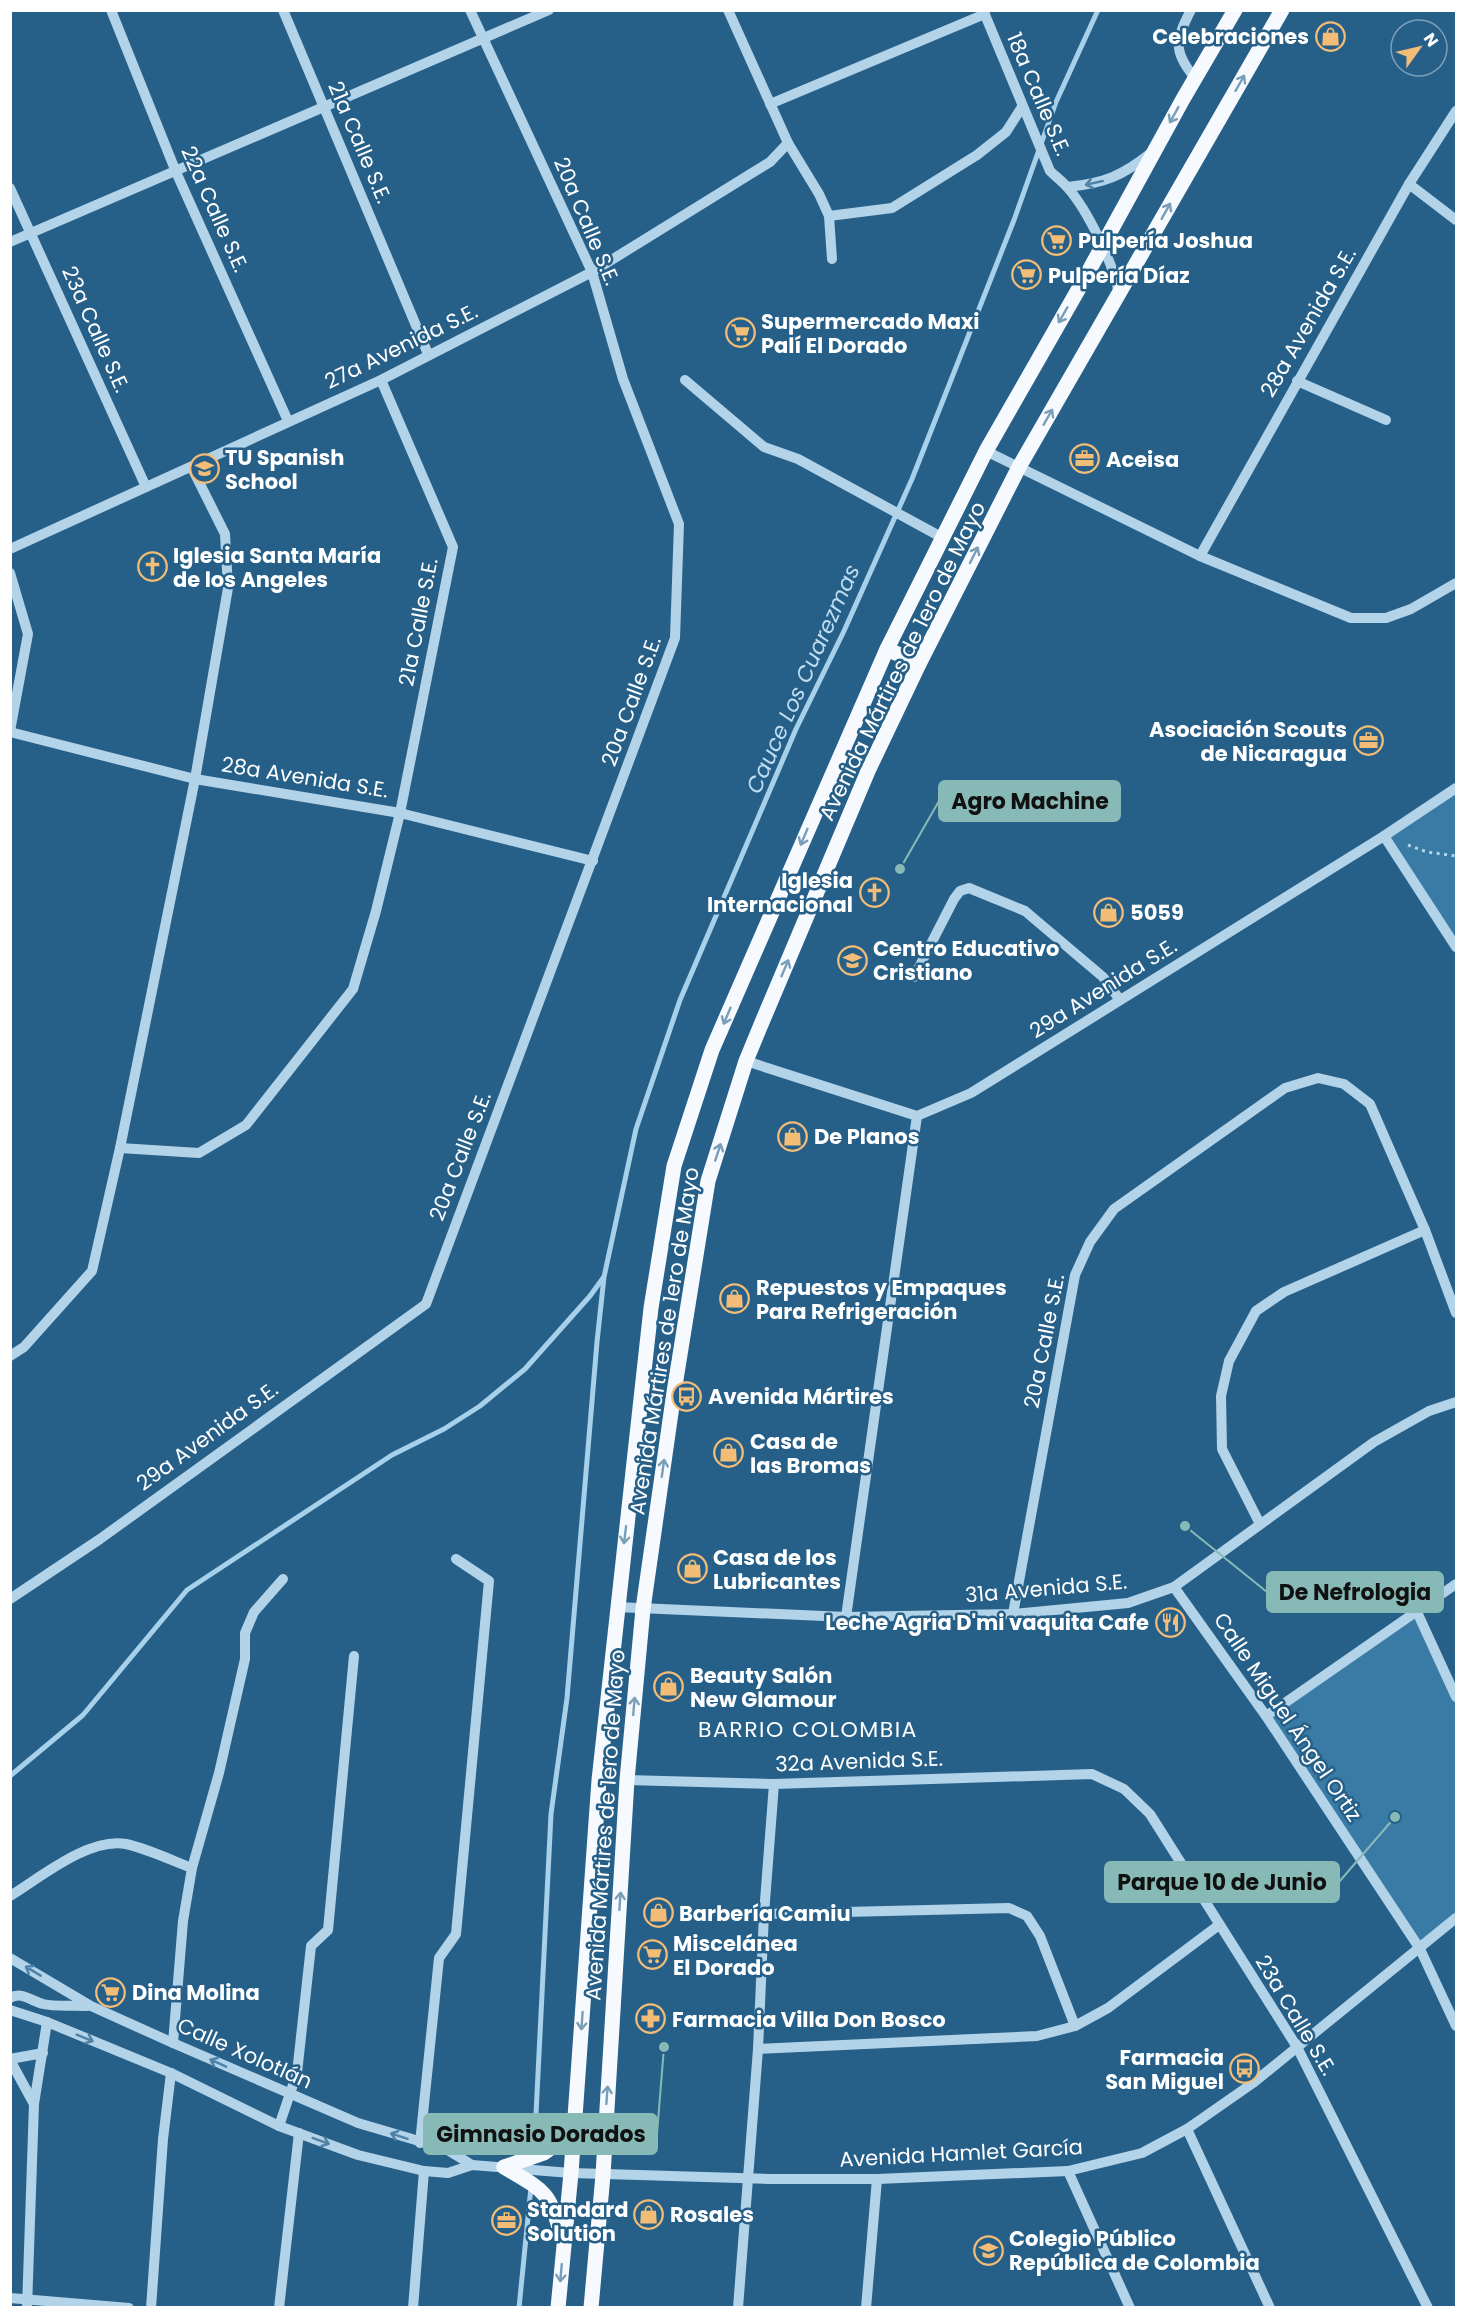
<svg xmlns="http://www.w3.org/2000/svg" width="1467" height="2318" viewBox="0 0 1467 2318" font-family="Poppins,sans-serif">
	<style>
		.green { fill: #3a7ba6 }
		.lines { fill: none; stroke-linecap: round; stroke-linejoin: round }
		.stream { stroke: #a7d0ea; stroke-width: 5 }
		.path { stroke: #b3d3e9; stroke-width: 3; stroke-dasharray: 3 4.5; stroke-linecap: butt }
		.minor { stroke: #b3d3e9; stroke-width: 10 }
		.major { stroke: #f6fafe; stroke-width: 15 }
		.oneway { stroke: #799eb8 }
		.oneway2 { stroke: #5082a6 }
		.labels { text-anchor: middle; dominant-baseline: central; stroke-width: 5; stroke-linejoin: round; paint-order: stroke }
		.poi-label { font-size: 21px; font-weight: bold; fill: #fff; stroke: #266089; text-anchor: start }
		.street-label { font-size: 21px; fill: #fff; stroke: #266089 }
		.water-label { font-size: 22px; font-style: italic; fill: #beddf1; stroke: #266089 }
		.neighbourhood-label { font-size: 22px; letter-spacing: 1.5px; fill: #fff; stroke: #266089 }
		.leader { fill: none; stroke: #87bab6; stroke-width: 2 }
		.callout-dot { fill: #87bab6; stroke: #266089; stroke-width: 2 }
		.callout { fill: #87bab6; stroke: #87bab6; stroke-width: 2 }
		.callout-label { font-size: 22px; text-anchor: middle; font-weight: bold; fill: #111 }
	</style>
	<rect width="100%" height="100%" fill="#266089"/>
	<g class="green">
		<polygon points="1456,788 1456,947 1384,836"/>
		<polygon points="1417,1612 1456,1697 1456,1918 1420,1949 1266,1716"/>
	</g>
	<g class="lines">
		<g class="stream">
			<polyline points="10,1776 83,1715 187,1590 392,1455 444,1429 480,1406 525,1369 590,1296 603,1278"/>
			<polyline points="534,2154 551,1814 567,1698 597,1342 604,1277 636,1129 680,1000 796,729 844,631 912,479 1014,220 1056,102 1098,10"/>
			<polyline points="519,2308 531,2187"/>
		</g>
		<polyline class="path" points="1408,845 1427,852 1456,856"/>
		<g class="minor">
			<polyline points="111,10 176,172 288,421"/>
			<polyline points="283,10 428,354"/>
			<polyline points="728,10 788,143 819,194 829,216 832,259"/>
			<path d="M 983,10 L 1050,171 C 1055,176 1062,181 1067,187 C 1087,209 1115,266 1119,295"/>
			<path d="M 1191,10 C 1175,40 1173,52 1195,78"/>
			<polyline points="770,104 985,14"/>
			<polyline points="1409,184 1456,220"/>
			<path d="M 1068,187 C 1105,183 1122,176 1151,153"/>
			<polyline points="10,188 146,487"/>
			<polyline points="829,216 892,208 977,155 1006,132 1022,107"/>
			<polyline points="10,242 549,10"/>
			<polyline points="685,380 764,447 798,459 943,538"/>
			<polyline points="1297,381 1386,420"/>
			<polyline points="986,451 1200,556 1351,618 1386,618 1411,609 1456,583"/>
			<polyline points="10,549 381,380 592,272 770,162 788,143"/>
			<polyline points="1200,556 1409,184 1456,111"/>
			<polyline points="10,573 28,634 10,731"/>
			<polyline points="10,732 195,779 400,813 593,861"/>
			<polyline points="1384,836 1456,947"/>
			<polyline points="914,977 954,899 960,891 969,888 1025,911 1103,977 1120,1000"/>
			<polyline points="746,1061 917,1116 971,1093 1384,836 1456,788"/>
			<polyline points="120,1148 199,1153 246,1125 353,989 376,911 400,813 453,547 381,380"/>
			<polyline points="10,1356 24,1347 92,1271 120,1148 195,779 228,588 225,534 192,468"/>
			<polyline points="1260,1524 1222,1449 1221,1396 1229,1361 1256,1311 1284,1292 1425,1230"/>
			<polyline points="1174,1587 1266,1716 1420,1949 1456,2026"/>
			<polyline points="10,1599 100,1539 426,1304 675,638 679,524 623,379 592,272 470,10"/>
			<polyline points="616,1607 846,1617 1013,1614 1128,1603 1174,1587 1374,1442 1429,1411 1456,1402"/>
			<polyline points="1417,1612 1456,1697"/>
			<polyline points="1013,1614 1075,1275 1090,1242 1114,1209 1285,1088 1318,1078 1344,1084 1370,1104 1425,1230 1456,1313"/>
			<polyline points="846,1617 917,1116"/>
			<polyline points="1266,1716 1456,1584"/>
			<polyline points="627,1780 774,1784 1092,1774 1124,1789 1150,1814 1297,2047 1428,2308"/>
			<path d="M 10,1896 C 41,1877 89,1837 126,1844 C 148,1849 171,1860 192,1868"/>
			<polyline points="764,1914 1009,1908 1027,1916 1040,1936 1075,2026"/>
			<polyline points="10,1958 91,2006 173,2043 358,2123 446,2149 472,2165"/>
			<path d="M 10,1998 C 22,1991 31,2001 43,2004 C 56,2007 73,2005 87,2006"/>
			<polyline points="10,2010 47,2022 171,2073 279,2126 358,2155 424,2171 448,2173 472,2165 571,2173 769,2179 877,2179 1068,2171 1142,2153 1187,2129 1253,2083 1456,1918"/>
			<polyline points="173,2043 183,1921 192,1868 219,1773 245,1659 245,1633 254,1612 283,1579"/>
			<polyline points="758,2049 1037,2036 1075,2026 1108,2008 1219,1925"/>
			<polyline points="10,2059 43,2053"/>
			<polyline points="10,2060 34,2104"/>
			<polyline points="279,2126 297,2073 311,1946 328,1930 354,1656"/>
			<polyline points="1187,2129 1270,2308"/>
			<polyline points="420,2143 439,1958 456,1934 489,1581 456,1559"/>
			<polyline points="1068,2171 1130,2308"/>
			<polyline points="10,2298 129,2308"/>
			<polyline points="27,2308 34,2104 47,2022"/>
			<polyline points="151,2308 163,2139 171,2073"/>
			<polyline points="279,2308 299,2133"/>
			<polyline points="413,2308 424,2171"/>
			<polyline points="738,2308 758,2049 764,1914 774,1784"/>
			<polyline points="866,2308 877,2179"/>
		</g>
		<g class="major">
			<polyline points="887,649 919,664"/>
			<path d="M 504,2167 C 541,2189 551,2191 561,2236"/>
			<polyline points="504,2167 544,2153 558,2143 575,2120"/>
			<polyline points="558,2308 571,2173 599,1780 651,1308 674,1166 712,1050 887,649 986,451 1086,276 1183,99 1235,10"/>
			<polyline points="591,2308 603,2175 627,1780 643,1609 674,1392 708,1181 746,1061 760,1027 868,771 919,664 1019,467 1282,10"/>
		</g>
	</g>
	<defs><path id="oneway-shaft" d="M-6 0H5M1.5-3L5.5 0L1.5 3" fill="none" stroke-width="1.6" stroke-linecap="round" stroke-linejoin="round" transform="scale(1.5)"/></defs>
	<g class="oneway">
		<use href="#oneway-shaft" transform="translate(1240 83) rotate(-60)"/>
		<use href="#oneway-shaft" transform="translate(1174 115) rotate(119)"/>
		<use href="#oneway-shaft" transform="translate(1166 211) rotate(-61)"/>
		<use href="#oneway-shaft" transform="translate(1063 315) rotate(120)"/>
		<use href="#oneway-shaft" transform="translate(1048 417) rotate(-60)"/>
		<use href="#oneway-shaft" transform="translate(974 555) rotate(-63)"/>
		<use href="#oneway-shaft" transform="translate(804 837) rotate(113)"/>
		<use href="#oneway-shaft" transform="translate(785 968) rotate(-67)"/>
		<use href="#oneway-shaft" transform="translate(727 1016) rotate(113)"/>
		<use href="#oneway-shaft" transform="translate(718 1152) rotate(-72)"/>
		<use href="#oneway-shaft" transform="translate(663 1468) rotate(-82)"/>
		<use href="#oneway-shaft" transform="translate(625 1535) rotate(97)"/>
		<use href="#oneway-shaft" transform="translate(634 1706) rotate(-85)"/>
		<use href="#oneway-shaft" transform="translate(620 1901) rotate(-86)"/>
		<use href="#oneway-shaft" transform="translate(582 2021) rotate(94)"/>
		<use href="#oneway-shaft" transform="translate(607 2095) rotate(-86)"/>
		<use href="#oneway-shaft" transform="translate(561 2273) rotate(95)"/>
	</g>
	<g class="oneway2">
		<use href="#oneway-shaft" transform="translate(1094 183) rotate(167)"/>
		<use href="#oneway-shaft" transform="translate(33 1971) rotate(-149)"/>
		<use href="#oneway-shaft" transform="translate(85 2038) rotate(22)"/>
		<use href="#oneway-shaft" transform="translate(218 2063) rotate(-156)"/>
		<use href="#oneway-shaft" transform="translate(399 2136) rotate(-162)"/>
		<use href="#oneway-shaft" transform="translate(321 2141) rotate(20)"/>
	</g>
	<defs>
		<symbol id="shop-ring" viewBox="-11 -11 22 22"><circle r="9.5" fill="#266089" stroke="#f3bd77" stroke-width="1.5"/><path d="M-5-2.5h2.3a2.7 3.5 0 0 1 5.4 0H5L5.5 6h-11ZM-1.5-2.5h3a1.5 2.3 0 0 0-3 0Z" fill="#f3bd77"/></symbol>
		<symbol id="supermarket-ring" viewBox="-11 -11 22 22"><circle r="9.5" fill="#266089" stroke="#f3bd77" stroke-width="1.5"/><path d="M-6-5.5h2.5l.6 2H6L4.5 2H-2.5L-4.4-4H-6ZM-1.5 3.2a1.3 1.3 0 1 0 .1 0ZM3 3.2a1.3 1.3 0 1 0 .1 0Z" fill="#f3bd77"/></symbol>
		<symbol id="office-ring" viewBox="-11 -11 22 22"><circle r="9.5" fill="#266089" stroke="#f3bd77" stroke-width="1.5"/><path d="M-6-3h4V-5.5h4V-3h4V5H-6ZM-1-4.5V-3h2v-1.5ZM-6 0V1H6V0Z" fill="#f3bd77"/></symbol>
		<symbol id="school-ring" viewBox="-11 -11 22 22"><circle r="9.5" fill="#266089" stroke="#f3bd77" stroke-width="1.5"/><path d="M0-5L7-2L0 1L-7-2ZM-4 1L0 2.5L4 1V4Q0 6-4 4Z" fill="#f3bd77"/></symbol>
		<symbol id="church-ring" viewBox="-11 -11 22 22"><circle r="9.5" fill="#266089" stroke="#f3bd77" stroke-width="1.5"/><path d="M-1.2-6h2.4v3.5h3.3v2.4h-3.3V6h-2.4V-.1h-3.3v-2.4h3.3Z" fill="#f3bd77"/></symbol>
		<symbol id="bus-ring" viewBox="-11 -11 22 22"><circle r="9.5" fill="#266089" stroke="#f3bd77" stroke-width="1.5"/><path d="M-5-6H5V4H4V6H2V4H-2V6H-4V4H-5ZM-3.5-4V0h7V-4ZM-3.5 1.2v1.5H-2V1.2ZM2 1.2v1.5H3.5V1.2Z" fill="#f3bd77"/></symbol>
		<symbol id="restaurant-ring" viewBox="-11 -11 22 22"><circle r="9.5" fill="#266089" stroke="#f3bd77" stroke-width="1.5"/><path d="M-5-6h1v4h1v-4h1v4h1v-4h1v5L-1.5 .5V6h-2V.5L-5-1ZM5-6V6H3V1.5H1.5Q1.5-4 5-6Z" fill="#f3bd77"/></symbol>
		<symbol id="pharmacy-ring" viewBox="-11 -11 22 22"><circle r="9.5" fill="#266089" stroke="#f3bd77" stroke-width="1.5"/><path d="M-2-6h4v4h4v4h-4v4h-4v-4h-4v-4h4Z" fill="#f3bd77"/></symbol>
	</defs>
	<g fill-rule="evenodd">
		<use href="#shop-ring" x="1314" y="20" width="33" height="33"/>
		<use href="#supermarket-ring" x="1040" y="224" width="33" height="33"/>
		<use href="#supermarket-ring" x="1010" y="258" width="33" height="33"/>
		<use href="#supermarket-ring" x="724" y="316" width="33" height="33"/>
		<use href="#office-ring" x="1068" y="442" width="33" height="33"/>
		<use href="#school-ring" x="188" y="452" width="33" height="33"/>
		<use href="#church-ring" x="136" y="550" width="33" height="33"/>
		<use href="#office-ring" x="1352" y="724" width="33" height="33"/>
		<use href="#church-ring" x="858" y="876" width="33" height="33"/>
		<use href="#shop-ring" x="1092" y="896" width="33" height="33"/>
		<use href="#school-ring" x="836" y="944" width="33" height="33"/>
		<use href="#shop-ring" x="776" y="1120" width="33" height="33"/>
		<use href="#shop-ring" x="718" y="1282" width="33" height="33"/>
		<use href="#bus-ring" x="670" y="1380" width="33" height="33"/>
		<use href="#shop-ring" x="712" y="1436" width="33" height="33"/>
		<use href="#shop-ring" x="676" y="1552" width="33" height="33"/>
		<use href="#restaurant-ring" x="1154" y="1606" width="33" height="33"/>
		<use href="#shop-ring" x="652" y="1670" width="33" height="33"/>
		<use href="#shop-ring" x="642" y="1896" width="33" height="33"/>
		<use href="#supermarket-ring" x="636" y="1938" width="33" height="33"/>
		<use href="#supermarket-ring" x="94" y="1976" width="33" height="33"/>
		<use href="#pharmacy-ring" x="634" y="2002" width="33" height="33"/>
		<use href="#bus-ring" x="1228" y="2052" width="33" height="33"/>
		<use href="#shop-ring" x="632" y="2198" width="33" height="33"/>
		<use href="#office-ring" x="490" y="2204" width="33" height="33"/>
		<use href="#school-ring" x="972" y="2234" width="33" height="33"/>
	</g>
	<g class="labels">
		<g class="poi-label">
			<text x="1309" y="36" text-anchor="end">Celebraciones</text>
			<text x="1078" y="240">Pulpería Joshua</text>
			<text x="1048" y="275">Pulpería Díaz</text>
			<text x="761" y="321">Supermercado Maxi<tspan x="761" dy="24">Palí El Dorado</tspan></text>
			<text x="225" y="457">TU Spanish<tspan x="225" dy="24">School</tspan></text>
			<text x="1106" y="459">Aceisa</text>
			<text x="173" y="555">Iglesia Santa María<tspan x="173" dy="24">de los Angeles</tspan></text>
			<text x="1347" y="729" text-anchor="end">Asociación Scouts<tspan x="1347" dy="24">de Nicaragua</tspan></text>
			<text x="853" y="880" text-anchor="end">Iglesia<tspan x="853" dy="24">Internacional</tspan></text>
			<text x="1130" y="912">5059</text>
			<text x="873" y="948">Centro Educativo<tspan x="873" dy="24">Cristiano</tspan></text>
			<text x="814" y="1136">De Planos</text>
			<text x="756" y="1287">Repuestos y Empaques<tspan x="756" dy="24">Para Refrigeración</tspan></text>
			<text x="708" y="1396">Avenida Mártires</text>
			<text x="750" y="1441">Casa de<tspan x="750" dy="24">las Bromas</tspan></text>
			<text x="713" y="1557">Casa de los<tspan x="713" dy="24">Lubricantes</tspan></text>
			<text x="1149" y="1622" text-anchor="end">Leche Agria D'mi vaquita Cafe</text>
			<text x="690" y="1675">Beauty Salón<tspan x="690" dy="24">New Glamour</tspan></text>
			<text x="679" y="1913">Barbería Camiu</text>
			<text x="673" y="1943">Miscelánea<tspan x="673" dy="24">El Dorado</tspan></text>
			<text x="132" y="1992">Dina Molina</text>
			<text x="672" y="2019">Farmacia Villa Don Bosco</text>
			<text x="1224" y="2057" text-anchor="end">Farmacia<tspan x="1224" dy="24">San Miguel</tspan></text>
			<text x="527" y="2209">Standard<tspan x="527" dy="24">Solution</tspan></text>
			<text x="670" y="2214">Rosales</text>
			<text x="1009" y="2238">Colegio Público<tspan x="1009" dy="24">República de Colombia</tspan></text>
		</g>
		<g class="street-label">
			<text transform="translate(1039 94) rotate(67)">18a Calle S.E.</text>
			<text transform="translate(360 142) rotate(67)">21a Calle S.E.</text>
			<text transform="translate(215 209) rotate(66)">22a Calle S.E.</text>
			<text transform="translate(587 221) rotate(67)">20a Calle S.E.</text>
			<text transform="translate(1308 322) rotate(-60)">28a Avenida S.E.</text>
			<text transform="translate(96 329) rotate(66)">23a Calle S.E.</text>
			<text transform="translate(401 346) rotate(-26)">27a Avenida S.E.</text>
			<text transform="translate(418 622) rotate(-79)">21a Calle S.E.</text>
			<text transform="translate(902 661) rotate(-64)">Avenida Mártires de 1ero de Mayo</text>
			<text transform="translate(631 701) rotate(-70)">20a Calle S.E.</text>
			<text transform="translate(305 777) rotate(9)">28a Avenida S.E.</text>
			<text transform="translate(1103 988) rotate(-32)">29a Avenida S.E.</text>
			<text transform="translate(460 1156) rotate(-69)">20a Calle S.E.</text>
			<text transform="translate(664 1341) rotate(-81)">Avenida Mártires de 1ero de Mayo</text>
			<text transform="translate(1044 1341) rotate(-79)">20a Calle S.E.</text>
			<text transform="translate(207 1436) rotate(-36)">29a Avenida S.E.</text>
			<text transform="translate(1046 1588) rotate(-5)">31a Avenida S.E.</text>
			<text transform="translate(1288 1717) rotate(56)">Calle Miguel Ángel Ortiz</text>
			<text transform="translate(859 1761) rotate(-2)">32a Avenida S.E.</text>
			<text transform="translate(605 1825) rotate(-86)">Avenida Mártires de 1ero de Mayo</text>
			<text transform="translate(1296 2015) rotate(59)">23a Calle S.E.</text>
			<text transform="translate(245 2053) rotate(24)">Calle Xolotlán</text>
			<text transform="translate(961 2153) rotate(-3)">Avenida Hamlet García</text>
		</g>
		<g class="water-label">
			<text transform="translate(803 679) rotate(-66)">Cauce Los Cuarezmas</text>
		</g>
		<g class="neighbourhood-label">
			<text x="808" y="1729">BARRIO COLOMBIA</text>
		</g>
	</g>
	<path class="leader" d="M900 869L939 801M1185 1526L1267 1592M1395 1817L1339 1882M664 2047L657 2134"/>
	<g class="callout-dot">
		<circle cx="900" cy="869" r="6"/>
		<circle cx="1185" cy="1526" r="6"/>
		<circle cx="1395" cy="1817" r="6"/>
		<circle cx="664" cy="2047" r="6"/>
	</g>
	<g class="callout">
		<rect x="939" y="781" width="181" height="40" rx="6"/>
		<rect x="1267" y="1572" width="176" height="40" rx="6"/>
		<rect x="1105" y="1862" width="234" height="40" rx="6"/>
		<rect x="424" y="2114" width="233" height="40" rx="6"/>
	</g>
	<g class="callout-label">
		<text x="1030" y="809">Agro Machine</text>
		<text x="1355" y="1600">De Nefrologia</text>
		<text x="1222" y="1890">Parque 10 de Junio</text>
		<text x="541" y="2142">Gimnasio Dorados</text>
	</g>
	<rect width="1467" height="2318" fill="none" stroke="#ffffff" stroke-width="24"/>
	<g transform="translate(1419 48) rotate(56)"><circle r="28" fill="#266089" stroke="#7da0b8" stroke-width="1.5"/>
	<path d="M0-4.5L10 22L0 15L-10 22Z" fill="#f3bd77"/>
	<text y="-9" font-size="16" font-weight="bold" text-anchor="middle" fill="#ffffff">N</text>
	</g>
</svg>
